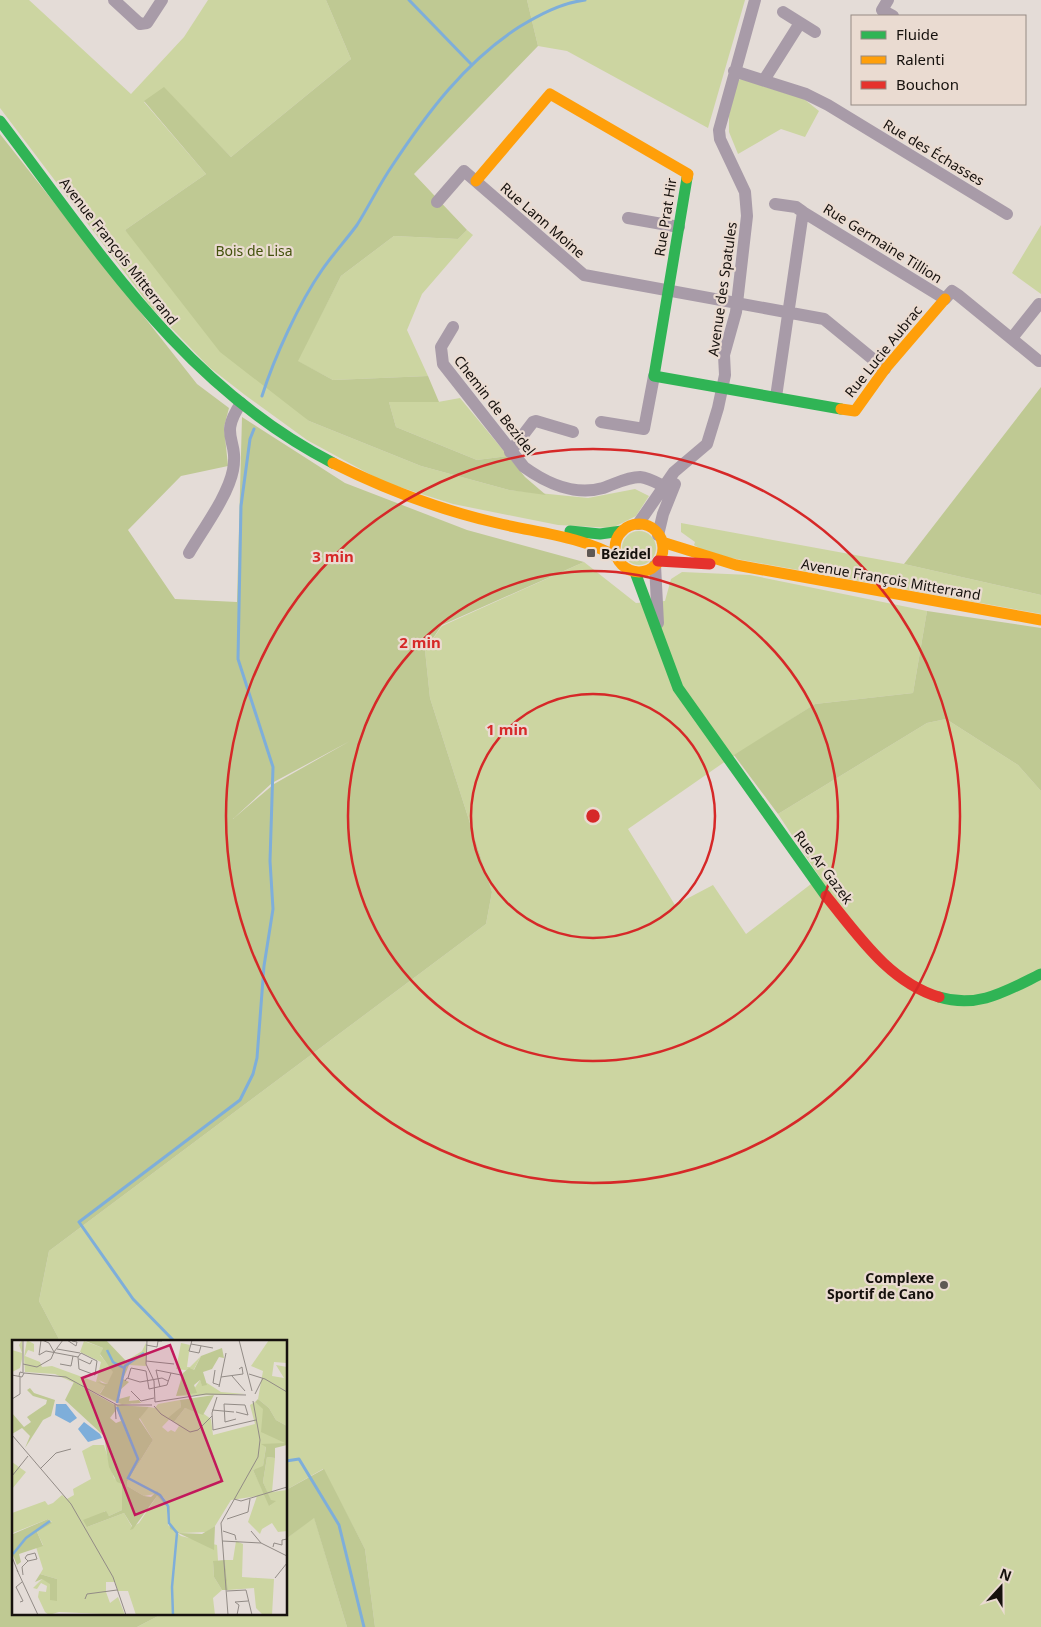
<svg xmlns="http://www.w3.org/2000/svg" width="1041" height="1627" viewBox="0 0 1041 1627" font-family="'Noto Sans',sans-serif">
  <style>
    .green { fill: #ccd5a1 }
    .forest { fill: #bfc993; fill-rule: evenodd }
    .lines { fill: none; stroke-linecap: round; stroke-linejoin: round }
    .stream { stroke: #7eaeda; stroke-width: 3 }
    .street { stroke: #a89ba8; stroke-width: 12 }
    .fast { stroke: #30b455; stroke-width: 11 }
    .slow { stroke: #ff9f0a; stroke-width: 11 }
    .jam { stroke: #e5322d; stroke-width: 11 }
    .ring { fill: none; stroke: #d62828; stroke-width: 2.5 }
    .poi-dot { fill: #5e5854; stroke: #eadbd1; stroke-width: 2 }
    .labels { text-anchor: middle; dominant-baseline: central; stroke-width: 4.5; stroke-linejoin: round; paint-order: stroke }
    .street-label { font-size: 14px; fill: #16110d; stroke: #eadbd1 }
    .park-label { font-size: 14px; fill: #44520d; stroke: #eadbd1 }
    .poi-label { font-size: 14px; font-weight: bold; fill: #16110d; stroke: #eadbd1; text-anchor: start }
    .inset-river { fill: none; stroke: #7eaeda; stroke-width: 2.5 }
    .inset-road { fill: none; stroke: #928b86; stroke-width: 1 }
    .view { fill: #c2185b; fill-opacity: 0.15; stroke: #c2185b; stroke-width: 2.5 }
    .inset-edge { fill: none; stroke: #16110d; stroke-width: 2.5 }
    .centre { fill: #d62828; stroke: #eadbd1; stroke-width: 2.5 }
    .ring-label { font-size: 15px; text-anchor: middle; font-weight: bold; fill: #d62828; stroke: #eadbd1; stroke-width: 4.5; stroke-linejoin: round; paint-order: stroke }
  </style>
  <rect width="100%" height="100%" fill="#e4dcd7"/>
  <path class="green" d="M 0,0 L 29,0 L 131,94 L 184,37 L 208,0 L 326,0 L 351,59 L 231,157 L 164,88 L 144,102 L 206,174 L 125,230 L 309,421 L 421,466 L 509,490 L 588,498 L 635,489 L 649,496 L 636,516 L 612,528 L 558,525 L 453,504 L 384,482 L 307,440 L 245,395 L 209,367 L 150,306 L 0,108 Z
    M 527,0 L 745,0 L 708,128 L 567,51 L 538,46 Z
    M 741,79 L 804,99 L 819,111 L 805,137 L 781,129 L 738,154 L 729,132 L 729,115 L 737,81 Z
    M 1041,225 L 1041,294 L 1012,273 Z
    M 467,230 L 473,235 L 422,294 L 407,330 L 428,376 L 333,380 L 297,361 L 341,276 L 394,236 L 458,239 Z
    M 460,398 L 508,456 L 477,460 L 396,427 L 389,402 L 438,402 Z
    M 681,523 L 904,564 L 1041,595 L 1041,614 L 709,554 L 694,545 L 695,542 L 681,532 Z
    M622 548a17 17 0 1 1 34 0a17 17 0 1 1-34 0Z
    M 584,562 L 636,603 L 665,601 L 671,579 L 682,572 L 750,575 L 927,611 L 913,693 L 815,704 L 723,763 L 628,829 L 675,905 L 713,885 L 746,934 L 811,884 L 821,879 L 778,814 L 927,723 L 946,719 L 1018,765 L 1041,791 L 1041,1627 L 375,1627 L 365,1549 L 323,1469 L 286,1490 L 286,1341 L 60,1341 L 39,1301 L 49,1251 L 486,924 L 492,892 L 430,698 L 425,650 L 442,626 Z
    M 314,1517 L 347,1627 L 137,1627 L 164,1613 L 286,1613 L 286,1539 Z"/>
  <path class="forest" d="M 326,0 L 527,0 L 538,46 L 414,174 L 467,230 L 458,239 L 394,236 L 341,276 L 298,361 L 333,380 L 428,376 L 439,402 L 389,402 L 396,427 L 477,460 L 508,456 L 525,477 L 546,495 L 509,490 L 421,466 L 309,421 L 220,352 L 125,230 L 206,174 L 144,101 L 164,87 L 231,157 L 351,59 Z
    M 0,134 L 197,384 L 229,408 L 224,427 L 228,466 L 181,476 L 128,530 L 175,599 L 237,602 L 242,417 L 345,483 L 467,530 L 584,562 L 442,625 L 425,650 L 430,698 L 492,892 L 486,924 L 49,1251 L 39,1301 L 60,1341 L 14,1341 L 14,1613 L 164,1613 L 137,1627 L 0,1627 ZM 350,741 L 274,784 L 233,819 L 272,783 Z
    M 1041,387 L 1041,595 L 904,564 Z
    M 927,611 L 1041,628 L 1041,791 L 1018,765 L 946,719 L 927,723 L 778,814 L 734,755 L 815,704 L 913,693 Z
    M 324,1469 L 365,1549 L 375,1627 L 347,1627 L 314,1518 L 286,1539 L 286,1490 Z"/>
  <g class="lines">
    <path class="stream" d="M 409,0 L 471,64
      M 262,396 C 274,358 299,303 322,270 C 333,254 346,240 357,225 C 369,206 379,185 392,166 C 427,113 465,62 519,27 C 539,15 561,3 585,0
      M 174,1341 L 133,1299 L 79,1222 L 240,1100 L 253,1074 L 257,1058 L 264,966 L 273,909 L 270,861 L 273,767 L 238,659 L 241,506 L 250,439 L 254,429
      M 286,1461 L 299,1459 L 339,1525 L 364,1627"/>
    <path class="street" d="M 114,0 L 140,24 L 147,23 L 162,0
      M 888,0 L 882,10 L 893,16
      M 783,12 L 815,32
      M 734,71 L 806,94 L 828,105 L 1007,214
      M 764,80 L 800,23
      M 437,202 L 464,171 L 584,275 L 824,319 L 885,369
      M 775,204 L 796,207 L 803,212
      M 628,218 L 679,227
      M 453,327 L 441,347 L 443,364 L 524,467 C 546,483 575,496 603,488 C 615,484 627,477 640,477 C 651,478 662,486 672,490
      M 1012,338 L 1039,304
      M 776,397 L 803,212 L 945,299 L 952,291 L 958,295 L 1039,361
      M 601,422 L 644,429 L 654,376
      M 510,452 L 533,422 L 536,421 L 573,432
      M 638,524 L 674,472 L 707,444 L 718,408 L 725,375 L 724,355 L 736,312 L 747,216 L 745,192 L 720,139 L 719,130 L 755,0
      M 658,535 L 663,514 L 675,484
      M 189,553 C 203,529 228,496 233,470 C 239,437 218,438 241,403
      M 655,565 L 658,623"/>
    <path class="fast" d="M 0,121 C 99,251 183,386 333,463
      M 687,178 L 654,376 L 841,409
      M 570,531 L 600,534 L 622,531
      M 635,572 L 678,688 L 826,896
      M 939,997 C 978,1009 1006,991 1041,974"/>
    <path class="slow" d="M 476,181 L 550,94 L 688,174 L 687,178
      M 841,409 L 855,411 L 885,369 L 945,299
      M 333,463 C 385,489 440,510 497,523 C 538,533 580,536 617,557
      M615 548a24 24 0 1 1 48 0a24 24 0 1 1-48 0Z
      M 662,542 L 736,565 L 1041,620"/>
    <path class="jam" d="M 658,561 L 710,564
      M 826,896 C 858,935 889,982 939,997"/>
  </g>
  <g class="ring">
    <circle cx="593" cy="816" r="122"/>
    <circle cx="593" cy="816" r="245"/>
    <circle cx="593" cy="816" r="367"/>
  </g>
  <g class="poi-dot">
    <rect x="586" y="548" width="10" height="10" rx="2.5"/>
    <circle cx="944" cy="1285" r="5"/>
  </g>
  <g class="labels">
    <g class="street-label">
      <text transform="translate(934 152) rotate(31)">Rue des Échasses</text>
      <text transform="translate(665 217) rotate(-81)">Rue Prat Hir</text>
      <text transform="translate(543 220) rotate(41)">Rue Lann Moine</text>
      <text transform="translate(883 243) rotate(32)">Rue Germaine Tillion</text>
      <text transform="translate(119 251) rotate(52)">Avenue François Mitterrand</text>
      <text transform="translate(722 289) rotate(-82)">Avenue des Spatules</text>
      <text transform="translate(883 351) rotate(-51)">Rue Lucie Aubrac</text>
      <text transform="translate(495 405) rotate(52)">Chemin de Bezidel</text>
      <text transform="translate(891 579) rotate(10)">Avenue François Mitterrand</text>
      <text transform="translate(824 867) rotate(53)">Rue Ar Gazek</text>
    </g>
    <g class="park-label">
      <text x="254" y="250">Bois de Lisa</text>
    </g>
    <g class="poi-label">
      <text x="601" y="553">Bézidel</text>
      <text x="934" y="1277" text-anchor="end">Complexe<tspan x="934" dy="16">Sportif de Cano</tspan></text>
    </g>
  </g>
  <g transform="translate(12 1340)">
    <rect width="275" height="275" fill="#e4dcd7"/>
    <path d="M 10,0 L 11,8 L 10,19 L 8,28 L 0,32 L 0,10 L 10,13 L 7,5 ZM 15,0 L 22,4 L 22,12 L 16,10 L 13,16 L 28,22 L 30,27 L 40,26 L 84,42 L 89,22 L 68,12 L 72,1 L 91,8 L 88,15 L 102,32 L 95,44 L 87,40 L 93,46 L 88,53 L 121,64 L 140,61 L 110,65 L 43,34 L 13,32 L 12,17 ZM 257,0 L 275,0 L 275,23 L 262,22 L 260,36 L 272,38 L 264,25 L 275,27 L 275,86 L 264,80 L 257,68 L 246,59 L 251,31 L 239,26 ZM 134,3 L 134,26 L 117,25 L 114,21 L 130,11 ZM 169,3 L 178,5 L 175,27 L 178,27 L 189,16 L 181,31 L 164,29 ZM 188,40 L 190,45 L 195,43 L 209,52 L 233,54 L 164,56 L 182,49 ZM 168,60 L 169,67 L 150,87 L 156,92 L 159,90 L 163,92 L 167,86 L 162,82 L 173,68 L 192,74 L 199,79 L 201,95 L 243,84 L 238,65 L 243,62 L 251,68 L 251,75 L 275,103 L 254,106 L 251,127 L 241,130 L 258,166 L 259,161 L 251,142 L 255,117 L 263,118 L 260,152 L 275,150 L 275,191 L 266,192 L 260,183 L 250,189 L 248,194 L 236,182 L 245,156 L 219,160 L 203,186 L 194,192 L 168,193 L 158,185 L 158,166 L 151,157 L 143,154 L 132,156 L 115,146 L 115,142 L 141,100 L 127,77 L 137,67 L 143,68 L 146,64 ZM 81,105 L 92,105 L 102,138 L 110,144 L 110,170 L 97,176 L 93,171 L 75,187 L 112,173 L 120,187 L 127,183 L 145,156 L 155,167 L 156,185 L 169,196 L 205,205 L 206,221 L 201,222 L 202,237 L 210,250 L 201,258 L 203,275 L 124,275 L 116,251 L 106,251 L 103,242 L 94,242 L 94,252 L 98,263 L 106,257 L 113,275 L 47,272 L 37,275 L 33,272 L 26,257 L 27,251 L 34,252 L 35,246 L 29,243 L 25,249 L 21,248 L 30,239 L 45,239 L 28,234 L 31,229 L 24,207 L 31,205 L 25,192 L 40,182 L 36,179 L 1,193 L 0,173 L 33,161 L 36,165 L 41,163 L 50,155 L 55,159 L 62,155 L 61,149 L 79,139 L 70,111 ZM 0,122 L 14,132 L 0,149 ZM 224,201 L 231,204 L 230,237 L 262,239 L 260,275 L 251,275 L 244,268 L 242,248 L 216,250 L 213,220 L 221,220 Z" fill="#ccd5a1"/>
    <path d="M 71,0 L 94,0 L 114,21 L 117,25 L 111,39 L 117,42 L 108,50 L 107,59 L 118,56 L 117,61 L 127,60 L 129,63 L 110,64 L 88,54 L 93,46 L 85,42 L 95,44 L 101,32 L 88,14 L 91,8 ZM 210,8 L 212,18 L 207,17 L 200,29 L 191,32 L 195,45 L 190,46 L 188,40 L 182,45 L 185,53 L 164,56 L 171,33 L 177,28 L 182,30 L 189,16 ZM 62,42 L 103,65 L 104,70 L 98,78 L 104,83 L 109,81 L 104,65 L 137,67 L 127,79 L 141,100 L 115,142 L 115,146 L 132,156 L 139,157 L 145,151 L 158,166 L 158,185 L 168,193 L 190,194 L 203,186 L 202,210 L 158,189 L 155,167 L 145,156 L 121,189 L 118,190 L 120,186 L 112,173 L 75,187 L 71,180 L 94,171 L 97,176 L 110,170 L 110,144 L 105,142 L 97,127 L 92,96 L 53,60 ZM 18,48 L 22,53 L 43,60 L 39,76 L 31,80 L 13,108 L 18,96 L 10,88 L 0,94 L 0,73 L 12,87 L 19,82 L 15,77 L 34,64 L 35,60 L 21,56 L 15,50 ZM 202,55 L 191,75 L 173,68 L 162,82 L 156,78 L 169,67 L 168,60 ZM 246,59 L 257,68 L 264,80 L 275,86 L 275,105 L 263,108 L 263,118 L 255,117 L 251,142 L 259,160 L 264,161 L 257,166 L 241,130 L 251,126 L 254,107 L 249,104 L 273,103 L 249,92 L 251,69 L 243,62 ZM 36,179 L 40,183 L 25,192 L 31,206 L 7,214 L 9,222 L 5,225 L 0,213 L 1,194 ZM 213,220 L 216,250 L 210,250 L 202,237 L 201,221 ZM 28,234 L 45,239 L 45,261 L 38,260 L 38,244 L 30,239 L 23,242 Z" fill="#bfc993"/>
    <path d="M 44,64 L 54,64 L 65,78 L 58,83 L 43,75 ZM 72,82 L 88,94 L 90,98 L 76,102 L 66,89 Z" fill="#7eaeda"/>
    <path class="inset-river" d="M 95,10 L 101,22 L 112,28M 105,63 L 113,26 L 132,13M 105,67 L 126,119 L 116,138 L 148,155 L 156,166 L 157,183 L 165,193 L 160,247 L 161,275M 1,214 L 14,198 L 38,181"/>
    <path class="inset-road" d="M 29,0 L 27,15 L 34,11 L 66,17 L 67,29 L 83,35 L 85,21 L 69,13 L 66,17M 30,0 L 37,3 L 42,12 L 51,0M 55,0 L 64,6 L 65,2 L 60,1M 135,0 L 134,24 L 142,41 L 143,62M 180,0 L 179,4 L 201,8M 227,0 L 240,51M 179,4 L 177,11 L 187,13 L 189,6M 134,5 L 145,7 L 146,1 L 150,1M 45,9 L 68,13M 67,19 L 78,24 L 80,20M 134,21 L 162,24M 11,24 L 25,27 L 39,19 L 42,12M 48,24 L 59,26 L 61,16M 203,30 L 201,43 L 207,45M 11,32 L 11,0M 12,33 L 54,37 L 105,65 L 140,65M 237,34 L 253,39 L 275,52M 0,35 L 10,37 L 12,33 L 8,32 L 7,36M 220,36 L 233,51M 209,37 L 231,34 L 230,27 L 227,29M 116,38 L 119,28 L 134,31 L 137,49 L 155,45 L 159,33M 113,41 L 115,38 L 128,42 L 150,38 L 156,41M 148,47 L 144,30 L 169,35M 207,47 L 214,13M 119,51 L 129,61 L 142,58M 243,54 L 251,38M 205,57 L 200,73 L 201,90 L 244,80M 0,59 L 8,54 L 8,37M 143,62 L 194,54 L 234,55M 103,64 L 104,79M 142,66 L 149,74 L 178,92 L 186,90 L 200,76M 200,70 L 222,72M 224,72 L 236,75 L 233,65 L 212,64 L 213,82 L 224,79M 0,95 L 59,164 L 101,237 L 114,275M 28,129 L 44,113 L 59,109M 0,136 L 16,116M 222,159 L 229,161 L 275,147M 215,179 L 236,172 L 238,159M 211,191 L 223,195 L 224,200M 239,191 L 249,203M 210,201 L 249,203 L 275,216M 261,207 L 262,203 L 270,205 L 270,200 L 275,199M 0,217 L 6,232M 5,230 L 26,275M 11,235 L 10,227 L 16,221 L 25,219 L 23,213 L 15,215 L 13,218 L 16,221M 263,238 L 275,223M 215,251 L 234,250 L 240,275M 73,259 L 75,254 L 105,250M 8,262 L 11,261 L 4,247 L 10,242M 216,275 L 209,183 L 246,117 L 248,100 L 241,61M 225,275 L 227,265 L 223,262 L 236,261"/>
    <path class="view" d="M 158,5 L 210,141 L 123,175 L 70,38 Z"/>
    <rect width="275" height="275" class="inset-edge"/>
  </g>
  <circle cx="593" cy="816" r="8" class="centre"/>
  <g class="ring-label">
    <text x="333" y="562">3 min</text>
    <text x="420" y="648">2 min</text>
    <text x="507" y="735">1 min</text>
  </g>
  <rect x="851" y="15" width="175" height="90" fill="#eadbd1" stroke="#958a83"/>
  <rect x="861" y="31" width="25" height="8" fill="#30b455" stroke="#958a83"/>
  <text x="896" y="40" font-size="15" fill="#16110d">Fluide</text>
  <rect x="861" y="56" width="25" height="8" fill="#ff9f0a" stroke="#958a83"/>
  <text x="896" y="65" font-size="15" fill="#16110d">Ralenti</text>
  <rect x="861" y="81" width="25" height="8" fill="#e5322d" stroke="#958a83"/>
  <text x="896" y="90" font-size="15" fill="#16110d">Bouchon</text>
  <g transform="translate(1001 1587) rotate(21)" stroke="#eadbd1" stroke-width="4" paint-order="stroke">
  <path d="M0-4L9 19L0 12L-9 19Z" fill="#16110d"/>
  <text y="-8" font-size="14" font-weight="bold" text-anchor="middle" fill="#16110d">N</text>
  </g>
</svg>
